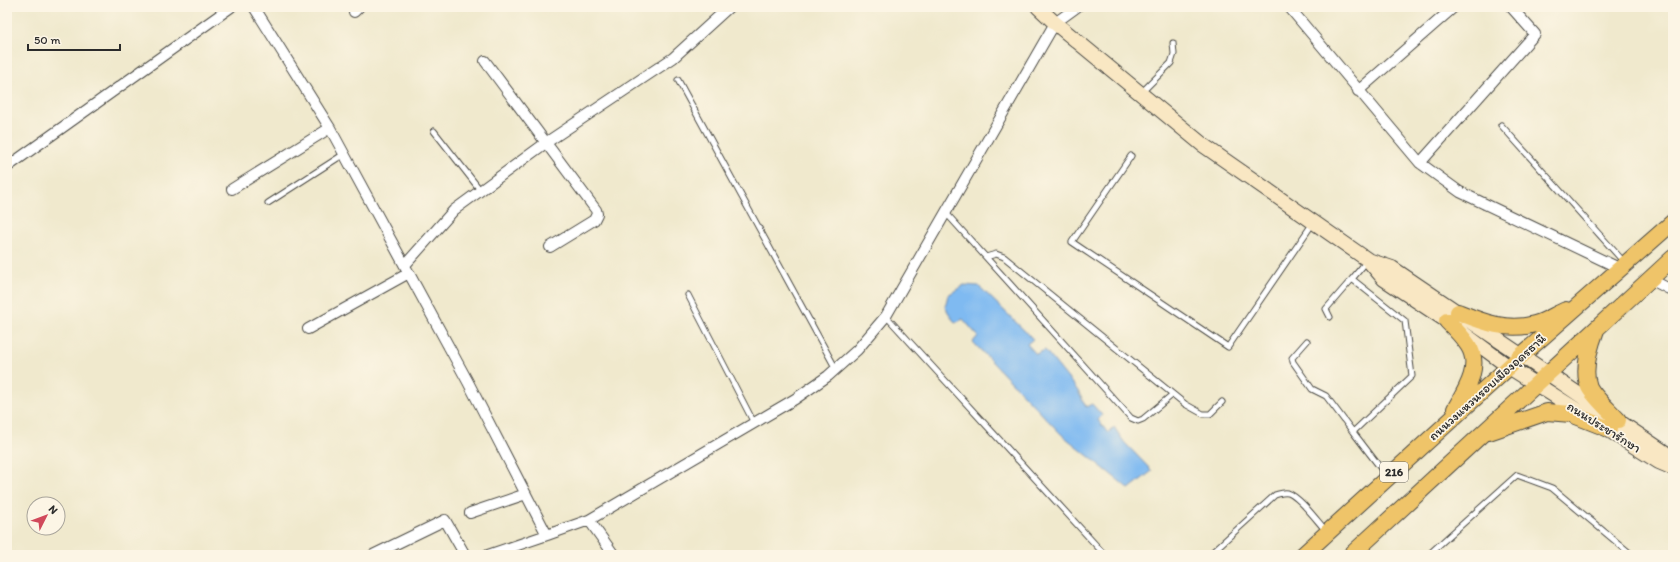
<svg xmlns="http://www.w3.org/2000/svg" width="1680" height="562" viewBox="0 0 1680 562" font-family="Itim,'Playpen Sans Thai',sans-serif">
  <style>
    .water { fill: #7fbaf1; stroke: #55728e }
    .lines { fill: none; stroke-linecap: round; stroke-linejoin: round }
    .service-casing { stroke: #494843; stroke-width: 7 }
    .minor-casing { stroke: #494843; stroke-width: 12 }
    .secondary-casing { stroke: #494843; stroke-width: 16 }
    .primary-casing { stroke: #494843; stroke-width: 18 }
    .service { stroke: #fff; stroke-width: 5 }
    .minor { stroke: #fff; stroke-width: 10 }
    .secondary { stroke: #f9e7c3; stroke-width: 14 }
    .primary { stroke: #efc469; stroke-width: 16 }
    .labels { text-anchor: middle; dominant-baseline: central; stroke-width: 3.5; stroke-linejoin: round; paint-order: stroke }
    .shield { fill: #fcf5e5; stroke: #6a6863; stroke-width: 1 }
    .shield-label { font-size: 12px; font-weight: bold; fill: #2b2b2b }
    .street-label { font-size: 13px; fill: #2b2b2b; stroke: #fcf5e5 }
  </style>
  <rect width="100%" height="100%" fill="#fcf5e5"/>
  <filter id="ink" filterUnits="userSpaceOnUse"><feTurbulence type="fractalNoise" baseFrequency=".025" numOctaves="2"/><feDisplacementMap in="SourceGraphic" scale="8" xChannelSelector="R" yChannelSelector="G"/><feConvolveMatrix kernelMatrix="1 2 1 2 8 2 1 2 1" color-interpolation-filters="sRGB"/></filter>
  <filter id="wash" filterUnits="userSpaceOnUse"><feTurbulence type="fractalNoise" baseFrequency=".012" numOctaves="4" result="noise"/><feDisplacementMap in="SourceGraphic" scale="16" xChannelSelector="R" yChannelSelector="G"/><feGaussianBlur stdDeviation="0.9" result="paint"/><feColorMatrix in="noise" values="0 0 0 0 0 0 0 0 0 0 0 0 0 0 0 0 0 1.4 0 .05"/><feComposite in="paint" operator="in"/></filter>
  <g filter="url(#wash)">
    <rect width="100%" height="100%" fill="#f0e9cd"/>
    <path class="water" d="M 964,285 L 979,286 L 1033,339 L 1027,344 L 1036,354 L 1045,350 L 1078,391 L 1086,407 L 1092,404 L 1102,415 L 1098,420 L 1108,433 L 1114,427 L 1124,442 L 1152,471 L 1129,489 L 1061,434 L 973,342 L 978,336 L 963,319 L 955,323 L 945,307 L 948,295 Z"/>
  </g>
  <g filter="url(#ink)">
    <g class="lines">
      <defs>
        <path id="service" d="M 678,80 L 836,369
          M 1141,93 L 1171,63 L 1174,54 L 1173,43
          M 1501,125 L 1624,262
          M 434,131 L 481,191
          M 1131,156 L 1072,242 L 1228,347 L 1313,223
          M 268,203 L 344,154
          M 946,213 L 1131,418 L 1138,421 L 1143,419 L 1172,395
          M 986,257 L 996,254 L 1004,257 L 1185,404 L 1203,414 L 1210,414 L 1222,402
          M 1367,261 L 1352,279 L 1405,321 L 1412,376 L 1353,432 L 1386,475
          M 688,295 L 754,423
          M 886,316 L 1105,555
          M 1330,317 L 1326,309 L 1352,279
          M 1307,341 L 1292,358 L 1293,362 L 1312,389 L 1326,396 L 1353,432
          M 1209,555 L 1275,495 C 1279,494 1283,492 1288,493 C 1300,497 1318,522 1327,532
          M 1428,555 L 1517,475 L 1552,488 L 1632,555"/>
        <path id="minor" d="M 254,7 L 330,128 L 468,382 L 547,535 L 589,520 L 795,399 L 828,376 L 857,350 L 886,316 L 1055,23 L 1077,7
          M 1289,7 L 1420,163 L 1460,192 L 1621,269
          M 354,12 L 359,7
          M 485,61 L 596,210 L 597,214 L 594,220 L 550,247
          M 1358,91 L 1454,7
          M 1420,163 L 1535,34 L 1511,7
          M 7,167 L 231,7
          M 232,189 L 330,128
          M 405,265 L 454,210 L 547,142 L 673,58 L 729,7
          M 1650,279 L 1673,291
          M 308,329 L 409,273
          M 470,513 L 526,494
          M 589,520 L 614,555
          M 373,555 L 445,520 L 465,555
          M 488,555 L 547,535"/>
        <path id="secondary" d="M 1038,7 L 1055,23 L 1203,145 L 1368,260 L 1384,279 L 1447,321 L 1509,367 L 1659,462 L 1673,468
          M 1368,260 L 1392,268 L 1673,458"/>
        <path id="primary" d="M 1458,312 C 1483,322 1507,332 1535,324 C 1546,321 1556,314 1566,310
          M 1447,321 C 1454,328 1462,336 1468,345 C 1482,366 1466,390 1455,409
          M 1596,330 C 1590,346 1582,370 1589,387 C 1594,397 1610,411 1618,420
          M 1489,432 L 1547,412 L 1571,414 L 1609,429
          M 1303,555 L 1522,355 L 1673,222
          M 1351,555 L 1673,258"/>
      </defs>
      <use href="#service" class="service-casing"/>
      <use href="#minor" class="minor-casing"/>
      <use href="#secondary" class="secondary-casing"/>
      <use href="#primary" class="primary-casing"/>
      <use href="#service" class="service"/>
      <use href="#minor" class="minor"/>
      <use href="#secondary" class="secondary"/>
      <use href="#primary" class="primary"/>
    </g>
  </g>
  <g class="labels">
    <rect class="shield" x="1380" y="462" width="28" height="20" rx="3"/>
    <g class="shield-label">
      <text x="1394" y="472">216</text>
    </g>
    <g class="street-label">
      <text transform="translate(1487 387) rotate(-42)">ถนนวงแหวนรอบเมืองอุดรธานี</text>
      <text transform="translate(1604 427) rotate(32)">ถนนประชารักษา</text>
    </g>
  </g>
  <rect width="1680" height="562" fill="none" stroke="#fcf5e5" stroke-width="24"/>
  <g transform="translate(46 516) rotate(48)"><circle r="19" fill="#fcf5e5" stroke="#a8a49b"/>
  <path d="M0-3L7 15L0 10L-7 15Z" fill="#d1495b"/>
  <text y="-6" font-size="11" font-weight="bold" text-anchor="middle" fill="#2b2b2b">N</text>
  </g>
  <path d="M28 44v6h92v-6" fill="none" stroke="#2b2b2b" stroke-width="2"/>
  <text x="34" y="44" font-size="12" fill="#2b2b2b" stroke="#fcf5e5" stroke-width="3" paint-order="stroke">50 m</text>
</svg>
